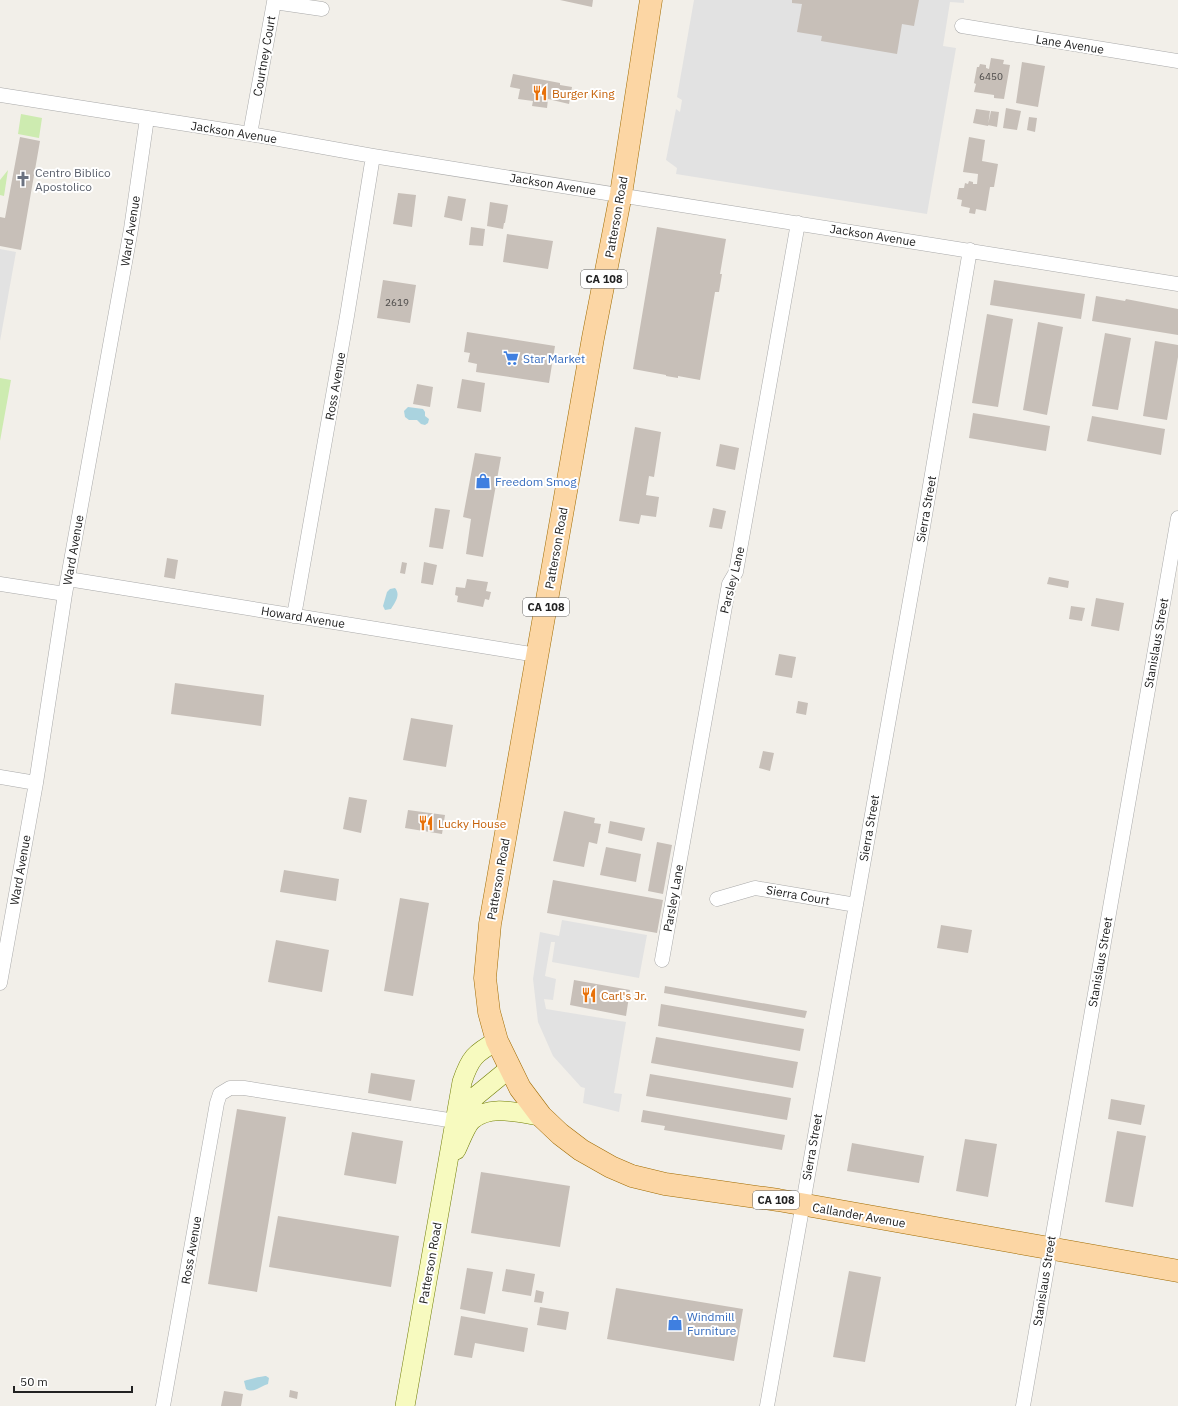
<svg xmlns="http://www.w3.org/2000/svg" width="1178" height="1406" viewBox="0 0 1178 1406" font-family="'IBM Plex Sans',sans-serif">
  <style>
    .grass { fill: #cdebb0 }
    .parking { fill: #e2e2e2 }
    .water { fill: #aad3df }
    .building { fill: #c7bfb8 }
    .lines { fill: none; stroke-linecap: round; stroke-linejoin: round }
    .street-casing { stroke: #a9a9a9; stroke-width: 15 }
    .secondary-casing { stroke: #707d05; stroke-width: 20 }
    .primary-casing { stroke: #a06b00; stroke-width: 23 }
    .street { stroke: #fff; stroke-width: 14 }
    .secondary { stroke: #f7fabf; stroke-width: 19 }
    .primary { stroke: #fcd6a4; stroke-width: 22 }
    .labels { text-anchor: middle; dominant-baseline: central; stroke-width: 4; stroke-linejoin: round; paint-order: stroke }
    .number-label { font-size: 10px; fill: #4b4948 }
    .shield { fill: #fff; stroke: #646464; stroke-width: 1 }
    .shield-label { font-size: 11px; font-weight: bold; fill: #222 }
    .street-label { font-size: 12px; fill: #222; stroke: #fff }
    .food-label { font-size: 12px; fill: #c56008; stroke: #fff; text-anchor: start }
    .worship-label { font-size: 12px; fill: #5b616d; stroke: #fff; text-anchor: start }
    .shop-label { font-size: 12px; fill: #366cbe; stroke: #fff; text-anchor: start }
  </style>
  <rect width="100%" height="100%" fill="#f2efe9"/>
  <path class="grass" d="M 21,114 L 42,118 L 39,138 L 18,134 Z
    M 8,170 L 4,196 L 0,195 L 0,180 Z
    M 0,378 L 11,380 L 0,441 Z"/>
  <path class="parking" d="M 694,0 L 964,0 L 964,3 L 950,2 L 943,46 L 956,48 L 927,214 L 676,174 L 677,168 L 666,160 L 676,109 L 680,112 L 682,100 L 677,97 Z
    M 0,249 L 16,252 L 0,341 Z
    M 562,920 L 647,935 L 639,978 L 552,962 L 555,942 L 551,942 L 545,976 L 556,979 L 553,1000 L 544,999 L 546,1009 L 626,1022 L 614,1093 L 622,1094 L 619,1112 L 583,1103 L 585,1088 L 581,1087 L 553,1056 L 538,1022 L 533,979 L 540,932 L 559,936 Z"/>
  <path class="water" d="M 408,407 L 423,409 L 425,412 L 425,416 L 429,419 L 428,423 L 425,425 L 421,424 L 417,420 L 409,420 L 405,417 L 404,411 Z
    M 395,588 C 401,595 395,602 391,609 L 385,610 L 383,606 L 387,592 L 390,589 Z
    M 266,1376 L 269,1378 L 268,1384 C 261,1386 253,1394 246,1389 L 244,1381 C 246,1380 262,1376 266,1376 Z"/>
  <path class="building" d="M 560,0 L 593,0 L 592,7 Z
    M 792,0 L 919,0 L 914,26 L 902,24 L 897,54 L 821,41 L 822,36 L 797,32 L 802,4 L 792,3 Z
    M 991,58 L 1004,60 L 1003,64 L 1010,65 L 1004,99 L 994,98 L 994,95 L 974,92 L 976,84 L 974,83 L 977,67 L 979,67 L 980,64 L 986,65 L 986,68 L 989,69 Z
    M 1022,62 L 1045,66 L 1038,107 L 1016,103 Z
    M 513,74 L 560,83 L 560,85 L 572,87 L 569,104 L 548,99 L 547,108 L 532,106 L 533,101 L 518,99 L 520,89 L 510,87 Z
    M 1006,108 L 1021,111 L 1017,130 L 1003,128 Z
    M 976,109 L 990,111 L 988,126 L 973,123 Z
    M 991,111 L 999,112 L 997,127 L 988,125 Z
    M 1029,117 L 1037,118 L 1035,132 L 1027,130 Z
    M 20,137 L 40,141 L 21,250 L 0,246 L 0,217 L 5,218 Z
    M 969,137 L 985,140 L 982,161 L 998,164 L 994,187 L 990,187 L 986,211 L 976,209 L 975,214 L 969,213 L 970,208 L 961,206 L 962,200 L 957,199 L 959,188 L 964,188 L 965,183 L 968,184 L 969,181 L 973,182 L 973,184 L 977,184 L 978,174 L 963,172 Z
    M 398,193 L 416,195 L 412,227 L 393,224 Z
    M 448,196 L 466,199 L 462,221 L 444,217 Z
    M 490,202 L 508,205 L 505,223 L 504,223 L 503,229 L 487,226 Z
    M 471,227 L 485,229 L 483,246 L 469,245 Z
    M 657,227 L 726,239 L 720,274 L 722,274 L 719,292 L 715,292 L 700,380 L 678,376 L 678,378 L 666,376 L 666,375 L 633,369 Z
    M 507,234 L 553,241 L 548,269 L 503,262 Z
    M 383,280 L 416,285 L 410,323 L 377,318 Z
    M 994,280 L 1085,294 L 1081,319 L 990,305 Z
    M 1096,296 L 1125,301 L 1126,299 L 1178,309 L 1178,335 L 1092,321 Z
    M 987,314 L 1013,319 L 998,407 L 972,403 Z
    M 1038,322 L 1063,327 L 1047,415 L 1023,410 Z
    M 467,332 L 555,346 L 549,383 L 476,372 L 477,364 L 468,362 L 470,353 L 464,352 Z
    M 1105,333 L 1131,338 L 1118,410 L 1092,406 Z
    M 1155,341 L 1178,345 L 1178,357 L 1167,420 L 1143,416 Z
    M 462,379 L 485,383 L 481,412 L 457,408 Z
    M 417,384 L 433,387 L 430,407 L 413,404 Z
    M 973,413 L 1050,426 L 1046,451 L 969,438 Z
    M 1092,416 L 1165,429 L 1161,455 L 1087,441 Z
    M 635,427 L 661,432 L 654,477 L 649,476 L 646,495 L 659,497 L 656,517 L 641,515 L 639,524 L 619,521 Z
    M 720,444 L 739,448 L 735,470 L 716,466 Z
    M 475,453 L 501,457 L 483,557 L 466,554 L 471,519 L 463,517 Z
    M 435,508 L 450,510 L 443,549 L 429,547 Z
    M 713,508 L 726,511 L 722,529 L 709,527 Z
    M 167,558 L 178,560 L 175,579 L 164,577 Z
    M 402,562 L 407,563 L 405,574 L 400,573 Z
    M 424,562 L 437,565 L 433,585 L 421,583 Z
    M 1049,577 L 1069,581 L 1068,588 L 1047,584 Z
    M 467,579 L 488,582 L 486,591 L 491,592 L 489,600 L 485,599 L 483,607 L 457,602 L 458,596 L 455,595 L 456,587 L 465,588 Z
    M 1096,598 L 1124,603 L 1119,631 L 1091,626 Z
    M 1071,606 L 1085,608 L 1082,621 L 1069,619 Z
    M 779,654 L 796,657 L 792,678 L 775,675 Z
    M 175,683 L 264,695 L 261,726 L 171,714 Z
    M 798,701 L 808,703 L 806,715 L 796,713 Z
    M 411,718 L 453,725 L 446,767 L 403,760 Z
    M 763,751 L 774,753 L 770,771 L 759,768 Z
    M 349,797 L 367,800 L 361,833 L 343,829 Z
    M 408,810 L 445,815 L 442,834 L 405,828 Z
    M 564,811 L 595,818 L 594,823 L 601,824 L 597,844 L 589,842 L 584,867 L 553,861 Z
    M 610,821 L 645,828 L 642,841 L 608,833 Z
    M 657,842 L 672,845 L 663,894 L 648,891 Z
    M 606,847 L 641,854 L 636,882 L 600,875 Z
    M 284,870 L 339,879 L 336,901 L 280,892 Z
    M 553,880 L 663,900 L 657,933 L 547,913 Z
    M 400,898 L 429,903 L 413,996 L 384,991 Z
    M 941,925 L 972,930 L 968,953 L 937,948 Z
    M 276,940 L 329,950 L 322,992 L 268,982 Z
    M 574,980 L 630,990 L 626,1016 L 570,1005 Z
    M 665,986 L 807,1011 L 805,1018 L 664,993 Z
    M 661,1004 L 804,1029 L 800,1051 L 658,1026 Z
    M 656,1037 L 798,1062 L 793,1088 L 651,1063 Z
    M 371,1073 L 415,1080 L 411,1101 L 368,1093 Z
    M 650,1074 L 791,1098 L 787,1120 L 646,1096 Z
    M 1111,1099 L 1145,1105 L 1141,1125 L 1108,1119 Z
    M 237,1109 L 286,1117 L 257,1292 L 208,1284 Z
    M 643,1110 L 785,1135 L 782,1150 L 664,1130 L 665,1126 L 641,1122 Z
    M 1117,1131 L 1146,1136 L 1133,1207 L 1105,1202 Z
    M 352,1132 L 403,1141 L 396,1184 L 344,1175 Z
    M 965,1139 L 997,1144 L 988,1197 L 956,1191 Z
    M 852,1143 L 924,1156 L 919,1183 L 847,1171 Z
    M 481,1172 L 570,1186 L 560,1247 L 471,1233 Z
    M 278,1216 L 399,1236 L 391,1287 L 269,1267 Z
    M 467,1268 L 493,1272 L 485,1314 L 460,1309 Z
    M 506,1269 L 535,1274 L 531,1296 L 502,1291 Z
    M 849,1271 L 881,1277 L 865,1362 L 833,1357 Z
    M 616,1288 L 743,1309 L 734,1361 L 607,1339 Z
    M 536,1290 L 544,1292 L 542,1303 L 534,1302 Z
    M 540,1307 L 569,1312 L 566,1330 L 537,1325 Z
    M 461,1316 L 528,1328 L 524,1352 L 475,1343 L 472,1358 L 454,1355 Z
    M 290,1390 L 298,1392 L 297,1399 L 289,1397 Z
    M 224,1391 L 243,1394 L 241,1406 L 221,1406 Z"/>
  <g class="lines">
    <defs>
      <path id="street" d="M 962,26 L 1178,61
        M 0,95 L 250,134 L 373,156 L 1178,284
        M 250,134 L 274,2 L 322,9
        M 68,579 L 537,655
        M 0,584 L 65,594
        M 294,616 L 347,316 L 373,156
        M 0,777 L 36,783
        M 717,899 L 755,888 L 856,905
        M 662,960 L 729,584 L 736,572 L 798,223
        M 0,983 L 36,783 L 65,594 L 131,229 L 147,118
        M 163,1406 L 217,1103 L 220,1094 L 230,1088 L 244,1088 L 455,1121
        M 767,1406 L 923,527 L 970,250
        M 1023,1406 L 1178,518"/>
      <path id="secondary" d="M 456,1120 L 476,1096 L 510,1068
        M 456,1150 C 460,1142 466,1125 472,1120 C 490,1104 519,1113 541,1116
        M 405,1406 L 462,1082 C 470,1058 475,1053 497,1041"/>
      <path id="primary" d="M 651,0 L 621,194 L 593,338 L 490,924 L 485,978 L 489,1012 L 497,1041 L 520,1088 L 541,1116 L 560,1134 L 581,1150 L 611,1167 L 632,1176 L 665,1184 L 778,1200 L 1178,1271"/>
    </defs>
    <use href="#street" class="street-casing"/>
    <use href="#secondary" class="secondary-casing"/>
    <use href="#primary" class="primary-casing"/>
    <use href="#street" class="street"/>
    <use href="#secondary" class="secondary"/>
    <use href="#primary" class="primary"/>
  </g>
  <defs>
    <symbol id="restaurant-bare" viewBox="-9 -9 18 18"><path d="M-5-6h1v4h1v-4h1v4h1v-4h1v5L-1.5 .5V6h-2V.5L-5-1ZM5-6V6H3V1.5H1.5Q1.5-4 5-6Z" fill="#e8710a" stroke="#fff" stroke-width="2.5" paint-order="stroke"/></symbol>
    <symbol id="church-bare" viewBox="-9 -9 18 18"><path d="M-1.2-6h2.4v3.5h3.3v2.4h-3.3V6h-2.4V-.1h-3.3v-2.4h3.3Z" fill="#6b7280" stroke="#fff" stroke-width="2.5" paint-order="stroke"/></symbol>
    <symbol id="supermarket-bare" viewBox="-9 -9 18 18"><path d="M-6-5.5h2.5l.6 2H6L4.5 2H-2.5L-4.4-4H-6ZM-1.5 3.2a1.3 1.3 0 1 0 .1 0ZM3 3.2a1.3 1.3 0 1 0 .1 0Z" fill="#3f7fe0" stroke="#fff" stroke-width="2.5" paint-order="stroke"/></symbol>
    <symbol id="shop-bare" viewBox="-9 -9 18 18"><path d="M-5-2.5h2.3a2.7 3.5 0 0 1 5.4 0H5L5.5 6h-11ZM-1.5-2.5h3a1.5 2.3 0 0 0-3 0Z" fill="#3f7fe0" stroke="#fff" stroke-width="2.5" paint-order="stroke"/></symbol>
  </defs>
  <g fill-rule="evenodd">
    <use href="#restaurant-bare" x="529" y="82" width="22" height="22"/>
    <use href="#church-bare" x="12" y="168" width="22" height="22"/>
    <use href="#supermarket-bare" x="500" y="347" width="22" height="22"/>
    <use href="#shop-bare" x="472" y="470" width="22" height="22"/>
    <use href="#restaurant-bare" x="415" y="812" width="22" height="22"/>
    <use href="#restaurant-bare" x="578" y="984" width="22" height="22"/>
    <use href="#shop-bare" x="664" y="1312" width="22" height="22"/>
  </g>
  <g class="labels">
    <g class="number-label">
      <text x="991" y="76">6450</text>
      <text x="397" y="302">2619</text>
    </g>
    <g class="shield">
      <rect x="581" y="270" width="46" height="18" rx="3"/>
      <rect x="523" y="598" width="46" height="18" rx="3"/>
      <rect x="753" y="1191" width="46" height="18" rx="3"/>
    </g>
    <g class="shield-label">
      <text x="604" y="279">CA 108</text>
      <text x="546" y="607">CA 108</text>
      <text x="776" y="1200">CA 108</text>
    </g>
    <g class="street-label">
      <text transform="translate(1070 44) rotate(9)">Lane Avenue</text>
      <text transform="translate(264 56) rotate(-80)">Courtney Court</text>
      <text transform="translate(234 132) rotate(9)">Jackson Avenue</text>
      <text transform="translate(553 184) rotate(9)">Jackson Avenue</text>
      <text transform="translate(616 217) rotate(-80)">Patterson Road</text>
      <text transform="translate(130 231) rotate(-81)">Ward Avenue</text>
      <text transform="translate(873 235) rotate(9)">Jackson Avenue</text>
      <text transform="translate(335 386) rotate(-80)">Ross Avenue</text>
      <text transform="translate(926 509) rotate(-80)">Sierra Street</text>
      <text transform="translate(556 548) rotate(-80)">Patterson Road</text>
      <text transform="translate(73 550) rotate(-80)">Ward Avenue</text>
      <text transform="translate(732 580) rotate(-76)">Parsley Lane</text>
      <text transform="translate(303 617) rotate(9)">Howard Avenue</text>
      <text transform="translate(1156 643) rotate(-80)">Stanislaus Street</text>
      <text transform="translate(869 828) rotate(-80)">Sierra Street</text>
      <text transform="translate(20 870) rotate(-80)">Ward Avenue</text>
      <text transform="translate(498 879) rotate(-80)">Patterson Road</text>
      <text transform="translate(798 895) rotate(10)">Sierra Court</text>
      <text transform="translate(673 898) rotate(-80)">Parsley Lane</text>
      <text transform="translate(1100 962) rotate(-80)">Stanislaus Street</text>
      <text transform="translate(812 1147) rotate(-80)">Sierra Street</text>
      <text transform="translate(859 1215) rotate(10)">Callander Avenue</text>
      <text transform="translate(191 1250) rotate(-80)">Ross Avenue</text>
      <text transform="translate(430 1263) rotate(-80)">Patterson Road</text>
      <text transform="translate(1044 1281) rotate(-81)">Stanislaus Street</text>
    </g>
    <g class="food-label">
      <text x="552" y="93">Burger King</text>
      <text x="438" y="823">Lucky House</text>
      <text x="601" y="995">Carl's Jr.</text>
    </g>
    <g class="worship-label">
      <text x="35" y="172">Centro Biblico<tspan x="35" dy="14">Apostolico</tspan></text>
    </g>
    <g class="shop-label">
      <text x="523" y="358">Star Market</text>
      <text x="495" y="481">Freedom Smog</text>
      <text x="687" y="1316">Windmill<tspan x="687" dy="14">Furniture</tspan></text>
    </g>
  </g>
  <path d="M14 1386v6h118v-6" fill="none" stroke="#222222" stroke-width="2"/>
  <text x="20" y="1386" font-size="12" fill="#222222" stroke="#ffffff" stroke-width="3" paint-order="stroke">50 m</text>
</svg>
